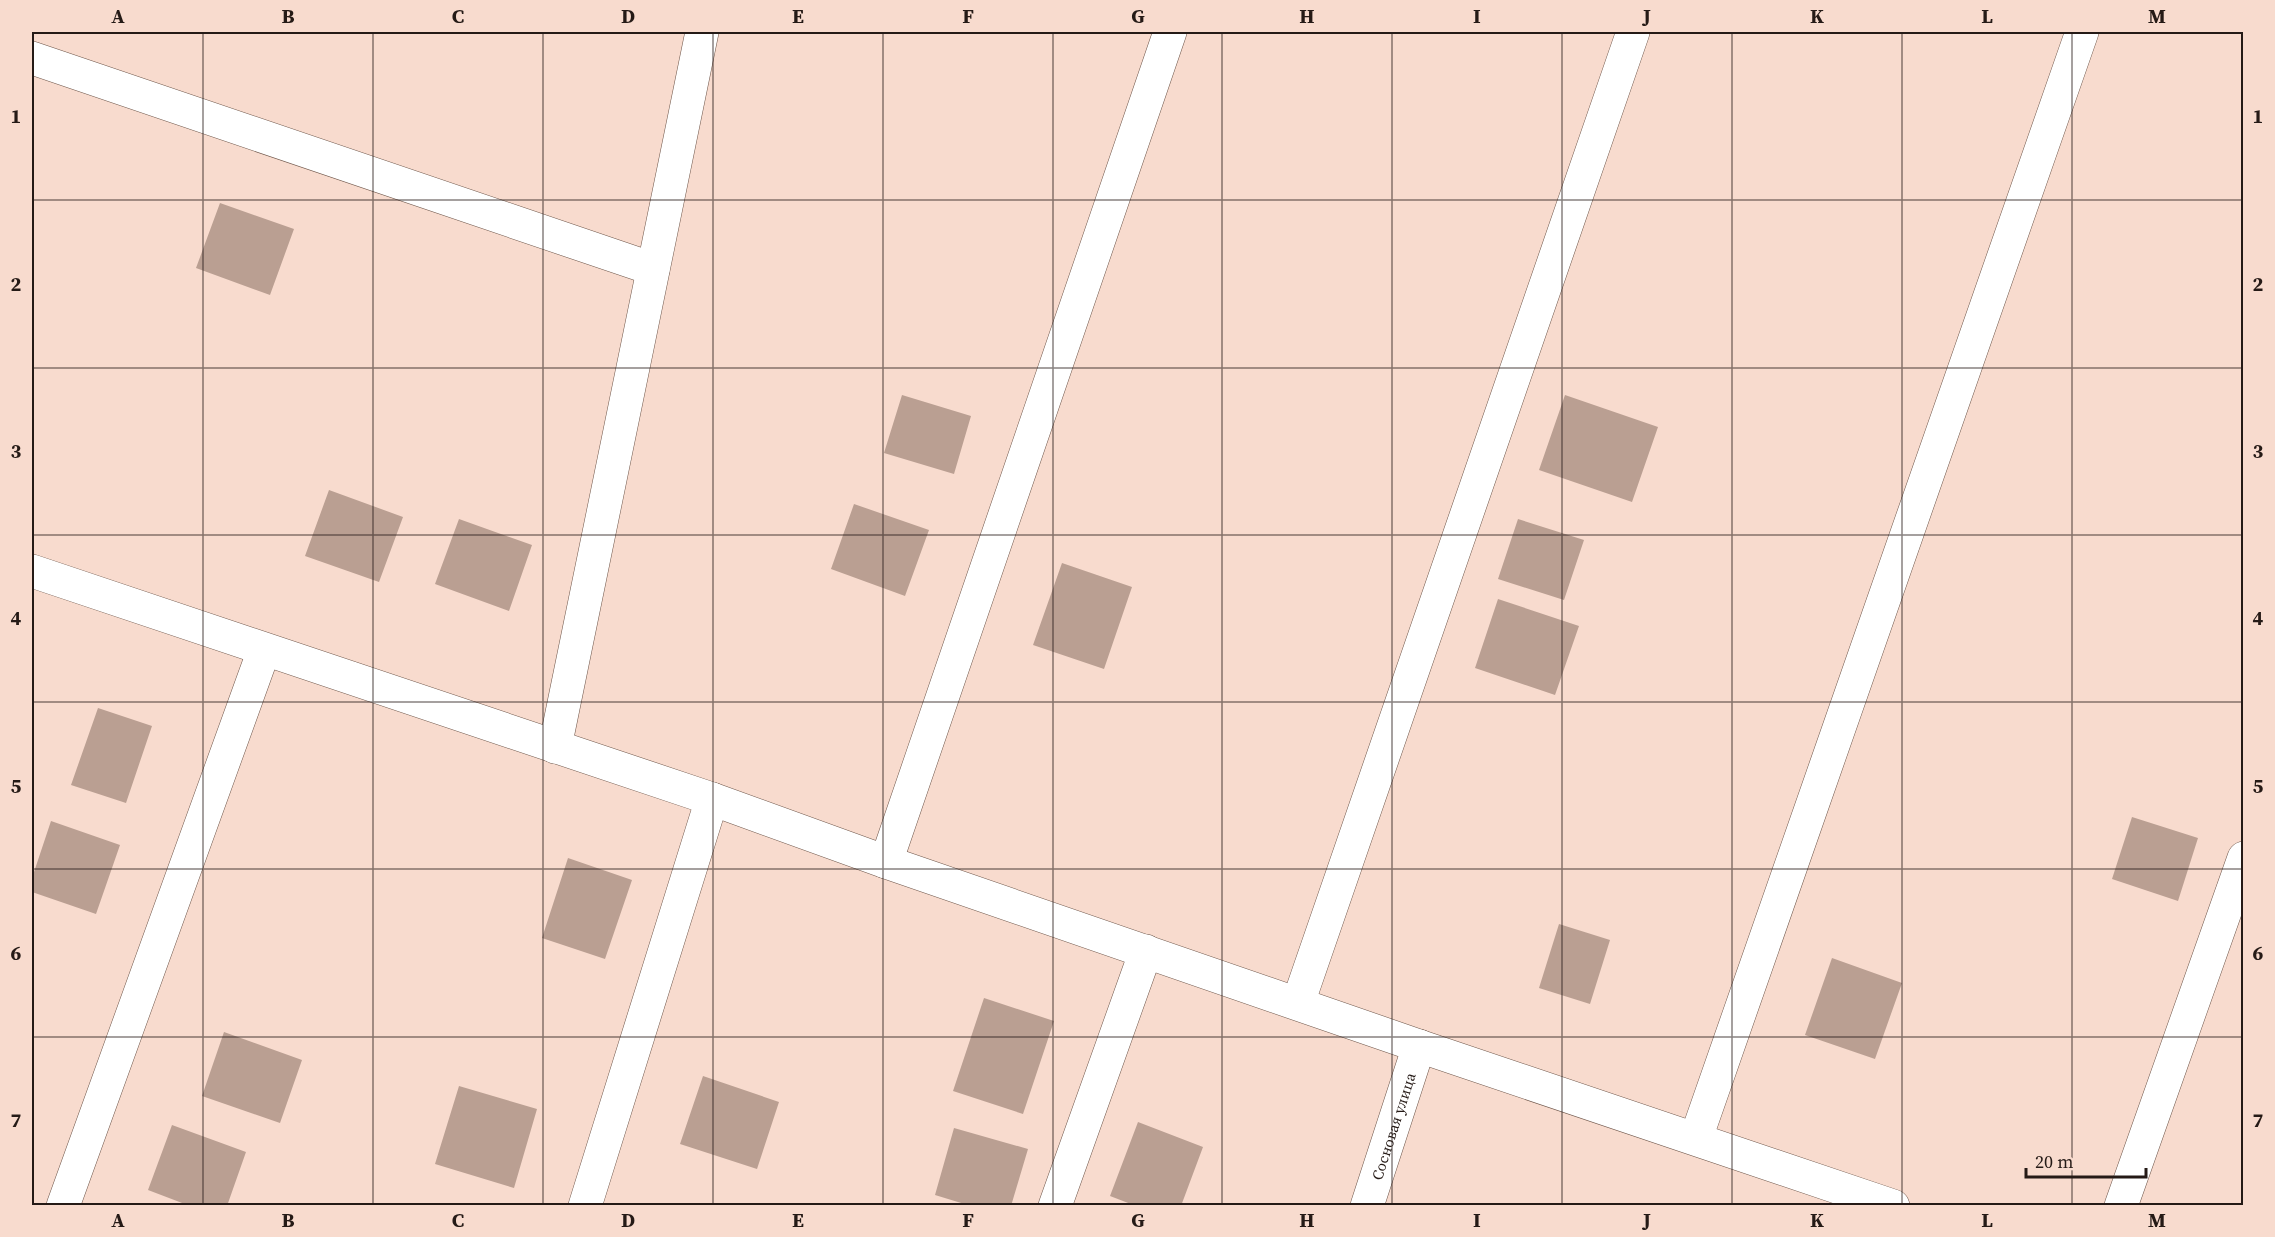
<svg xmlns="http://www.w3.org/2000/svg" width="2275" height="1237" viewBox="0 0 2275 1237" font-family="'Source Serif 4',serif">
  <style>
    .building { fill: #ba9f92 }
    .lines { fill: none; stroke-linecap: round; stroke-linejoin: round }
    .minor-casing { stroke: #6f574b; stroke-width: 34 }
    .major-casing { stroke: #6f574b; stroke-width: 34 }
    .minor { stroke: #fff; stroke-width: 33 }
    .major { stroke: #fff; stroke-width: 33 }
    .grid { fill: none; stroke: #251a16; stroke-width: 1.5; stroke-opacity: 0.55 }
    .labels { text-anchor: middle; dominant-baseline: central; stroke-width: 6; stroke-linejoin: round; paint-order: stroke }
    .street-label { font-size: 15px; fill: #251a16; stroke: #f8dbce }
    .neatline { fill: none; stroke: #251a16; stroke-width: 2 }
    .grid-label { font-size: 20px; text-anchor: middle; font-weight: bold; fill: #251a16 }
  </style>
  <rect width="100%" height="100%" fill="#f8dbce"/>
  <path class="building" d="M 220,203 L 294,229 L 270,295 L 196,268 Z
    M 902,395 L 971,416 L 954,474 L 884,453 Z
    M 1565,395 L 1658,427 L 1632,502 L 1539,470 Z
    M 329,490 L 403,517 L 379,582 L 305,556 Z
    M 854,504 L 929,530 L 905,596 L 831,569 Z
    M 459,519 L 532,545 L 509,611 L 435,584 Z
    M 1518,519 L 1584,540 L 1564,600 L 1498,579 Z
    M 1062,563 L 1132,587 L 1104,669 L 1033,645 Z
    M 1498,599 L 1579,626 L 1555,695 L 1475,668 Z
    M 98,708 L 152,726 L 126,803 L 71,785 Z
    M 2132,817 L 2198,838 L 2178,901 L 2112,879 Z
    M 51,821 L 120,845 L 96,914 L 32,892 L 32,878 Z
    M 568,858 L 632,880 L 605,959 L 542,938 Z
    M 1559,924 L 1610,940 L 1590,1004 L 1539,988 Z
    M 1832,958 L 1902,983 L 1875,1059 L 1805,1035 Z
    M 984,998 L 1054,1021 L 1023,1114 L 953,1091 Z
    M 224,1032 L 302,1060 L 280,1123 L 202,1096 Z
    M 703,1076 L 779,1102 L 757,1169 L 680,1144 Z
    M 459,1086 L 537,1109 L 514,1188 L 435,1164 Z
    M 1138,1122 L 1203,1147 L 1181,1206 L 1136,1206 L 1110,1196 Z
    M 172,1125 L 246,1152 L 227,1206 L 190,1206 L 148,1190 Z
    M 954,1128 L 1028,1149 L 1011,1206 L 971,1206 L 935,1195 Z"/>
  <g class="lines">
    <defs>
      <g id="minor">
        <path d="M 32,58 L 653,269"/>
        <path d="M 555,747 L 702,32"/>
        <path d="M 886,862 L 1170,32"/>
        <path d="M 1298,1003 L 1633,32"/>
        <path d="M 1696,1138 L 2082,32"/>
        <path d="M 63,1206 L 264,650"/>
        <path d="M 585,1206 L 712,799"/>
        <path d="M 1055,1206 L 1146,951"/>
        <path id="s1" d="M 1367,1206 L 1419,1046"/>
        <path d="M 2121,1206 L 2244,858"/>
      </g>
      <path id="major" d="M 32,571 L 712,799 L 886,862 L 1419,1046 L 1893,1206"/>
    </defs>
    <use href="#minor" class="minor-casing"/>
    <use href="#major" class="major-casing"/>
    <use href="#minor" class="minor"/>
    <use href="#major" class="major"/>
  </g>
  <path class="grid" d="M 203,32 L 203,1206M 373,32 L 373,1206M 543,32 L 543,1206M 713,32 L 713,1206M 883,32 L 883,1206M 1053,32 L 1053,1206M 1222,32 L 1222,1206M 1392,32 L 1392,1206M 1562,32 L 1562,1206M 1732,32 L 1732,1206M 1902,32 L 1902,1206M 2072,32 L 2072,1206M 32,200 L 2244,200M 32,368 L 2244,368M 32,535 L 2244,535M 32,702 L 2244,702M 32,869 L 2244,869M 32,1037 L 2244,1037"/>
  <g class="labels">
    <g class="street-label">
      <text stroke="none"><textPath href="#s1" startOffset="84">Сосновая улица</textPath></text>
    </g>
  </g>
  <rect width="2275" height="1237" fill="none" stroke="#f8dbce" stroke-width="66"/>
  <path d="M2026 1168v9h120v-9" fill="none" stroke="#251a16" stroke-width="3"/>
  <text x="2035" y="1168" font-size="18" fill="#251a16" stroke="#f8dbce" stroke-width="4.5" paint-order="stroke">20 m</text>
  <rect x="33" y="33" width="2209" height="1171" class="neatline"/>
  <g class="grid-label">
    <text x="118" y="23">A</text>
    <text x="288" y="23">B</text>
    <text x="458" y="23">C</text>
    <text x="628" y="23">D</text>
    <text x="798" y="23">E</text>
    <text x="968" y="23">F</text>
    <text x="1138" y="23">G</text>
    <text x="1307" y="23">H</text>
    <text x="1477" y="23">I</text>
    <text x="1647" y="23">J</text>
    <text x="1817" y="23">K</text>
    <text x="1987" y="23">L</text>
    <text x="2157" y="23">M</text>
    <text x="16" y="123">1</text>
    <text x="2258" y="123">1</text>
    <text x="16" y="291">2</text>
    <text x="2258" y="291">2</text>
    <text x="16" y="458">3</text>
    <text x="2258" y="458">3</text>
    <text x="16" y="625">4</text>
    <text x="2258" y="625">4</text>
    <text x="16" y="793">5</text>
    <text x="2258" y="793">5</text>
    <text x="16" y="960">6</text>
    <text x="2258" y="960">6</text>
    <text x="16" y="1127">7</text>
    <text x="2258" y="1127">7</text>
    <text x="118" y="1227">A</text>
    <text x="288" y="1227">B</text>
    <text x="458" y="1227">C</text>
    <text x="628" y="1227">D</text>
    <text x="798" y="1227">E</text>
    <text x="968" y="1227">F</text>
    <text x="1138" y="1227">G</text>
    <text x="1307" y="1227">H</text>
    <text x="1477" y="1227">I</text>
    <text x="1647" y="1227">J</text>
    <text x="1817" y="1227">K</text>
    <text x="1987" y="1227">L</text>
    <text x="2157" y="1227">M</text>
  </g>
</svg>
